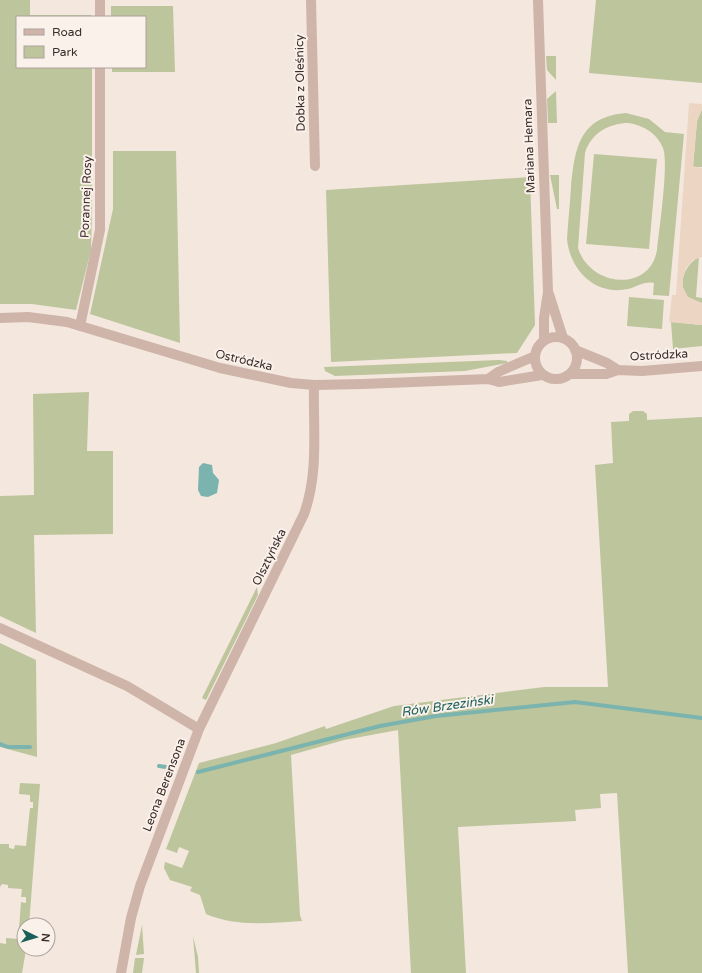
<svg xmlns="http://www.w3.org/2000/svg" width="702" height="973" viewBox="0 0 702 973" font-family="'Varela Round',sans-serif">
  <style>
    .green { fill: #bdc59c; fill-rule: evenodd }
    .plaza { fill: #edd5c4 }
    .water { fill: #7bb3ae }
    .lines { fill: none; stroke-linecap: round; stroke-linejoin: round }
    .stream { stroke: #7bb3ae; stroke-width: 4 }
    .minor { stroke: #ceb4a9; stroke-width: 10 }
    .labels { text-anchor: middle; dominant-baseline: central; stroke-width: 4; stroke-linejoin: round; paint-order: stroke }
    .street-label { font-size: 12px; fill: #3a2c29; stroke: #fbf1eb }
    .water-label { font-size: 13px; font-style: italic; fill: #1b5f5a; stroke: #fbf1eb }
  </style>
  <rect width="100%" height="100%" fill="#f4e7de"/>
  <path class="green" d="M 0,0 L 30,0 L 30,15 L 91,15 L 91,17 L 17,17 L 17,67 L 92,67 L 92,210 L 91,250 L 76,310 L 32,304 L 0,304 Z
    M 596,0 L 702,0 L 702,83 L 589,73 Z
    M 111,6 L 173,6 L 175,72 L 112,72 L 112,67 L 145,67 L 145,17 L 111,17 Z
    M 546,56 L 556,56 L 556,80 L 547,70 Z
    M 556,91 L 557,123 L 548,123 L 547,99 Z
    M 702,109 L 702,167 L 693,167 L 697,121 Z
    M 626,113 L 649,119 L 665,132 L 684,134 L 669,296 L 653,295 L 654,283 C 644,281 637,287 628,289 C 595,296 570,270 567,239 C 568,222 570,204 571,187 C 575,148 579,117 626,113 ZM 629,123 C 644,126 657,133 663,148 C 669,163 659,230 657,250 C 650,293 590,287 578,248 L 585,153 C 591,133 609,123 629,123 Z
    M 113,151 L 176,151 L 180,343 L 90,314 L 113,209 Z
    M 594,154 L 657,159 L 649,249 L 586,244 Z
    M 550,175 L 559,175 L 559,209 L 557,209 Z
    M 530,177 L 535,325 L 517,353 L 331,362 L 326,190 Z
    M 699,257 L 696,297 L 702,298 L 702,303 C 674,299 679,268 699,257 Z
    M 629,297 L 664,300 L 662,329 L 627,326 Z
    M 671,322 L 702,325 L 702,346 L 673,349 Z
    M 499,360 L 507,361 L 507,363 L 465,371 L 335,376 L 325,371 L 324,367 Z
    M 89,392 L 87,451 L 113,451 L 113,534 L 34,535 L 36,633 L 0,616 L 0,496 L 34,495 L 33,394 Z
    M 633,411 L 643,411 L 647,414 L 647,420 L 702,417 L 702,973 L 628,973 L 617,793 L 600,794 L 601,808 L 575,810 L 576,821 L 458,827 L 466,973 L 411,973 L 398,730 L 344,740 L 291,755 L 300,915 L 302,921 C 268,923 237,927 206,914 L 200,895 L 190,891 L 192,887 L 170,880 L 164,868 L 165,862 L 182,868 L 189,851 L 179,847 L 177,853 L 166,849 L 199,763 L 276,743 L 325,726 L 326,729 L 394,706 L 544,687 L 608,687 L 595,465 L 613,463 L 611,422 L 629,421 L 629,414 Z
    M 257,587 L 258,595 L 206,700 L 202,698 Z
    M 0,643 L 36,660 L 37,757 L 0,747 Z
    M 20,783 L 40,784 L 29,925 L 24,925 L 24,949 L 26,950 L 22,973 L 0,973 L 0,943 L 6,944 L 6,938 L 18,939 L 18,934 L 23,934 L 23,929 L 19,929 L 21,902 L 26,903 L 26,897 L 21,897 L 22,889 L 8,888 L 8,885 L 2,884 L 0,887 L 0,844 L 9,844 L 9,848 L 14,849 L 15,845 L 26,846 L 30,808 L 33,808 L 33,802 L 30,802 L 30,795 L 19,794 Z
    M 142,925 L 144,954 L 136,955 Z
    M 193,936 L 198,957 L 199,973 L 196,973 Z
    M 135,958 L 144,958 L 142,973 L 133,973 Z"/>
  <path class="plaza" d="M 689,103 L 702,104 L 702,109 L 697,121 L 693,166 L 702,168 L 702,257 L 693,260 L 686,268 L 682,282 L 683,287 L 688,297 L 702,303 L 702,325 L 669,322 L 672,295 L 676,295 Z"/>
  <path class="water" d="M 203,463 L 212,465 L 213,473 L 219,480 L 217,493 L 208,497 L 201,496 L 198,490 L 199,467 Z"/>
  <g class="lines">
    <path class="stream" d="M 0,744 L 8,747 L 30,747
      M 159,766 L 166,767
      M 198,772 L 380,726 L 436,716 L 575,702 L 702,718"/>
    <path class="minor" d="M 100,0 L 100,17
      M 311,0 L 315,166
      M 538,0 L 548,292 L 544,318 L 544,341
      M 549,294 L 563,338
      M 0,318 L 28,317 L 67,322 L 220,368 L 291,383 L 314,385 L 363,384 L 488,379 L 499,382 L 542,375
      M 80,326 L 100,230 L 100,67
      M535 358a21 21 0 1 1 42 0a21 21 0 1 1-42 0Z
      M 575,350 L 607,363 L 618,370
      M 570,374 L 606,374 L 618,370 L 642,371 L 702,366
      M 488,379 L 498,372 L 535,356
      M 0,628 L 127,686 L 199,729
      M 121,973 L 131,918 L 140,886 L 199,729 L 304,514 C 319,473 313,428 314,385"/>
  </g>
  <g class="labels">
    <g class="street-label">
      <text transform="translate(300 83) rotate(-91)">Dobka z Oleśnicy</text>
      <text transform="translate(529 146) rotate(-92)">Mariana Hemara</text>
      <text transform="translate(86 197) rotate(-88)">Porannej Rosy</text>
      <text transform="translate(659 355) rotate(-3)">Ostródzka</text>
      <text transform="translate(244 360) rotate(13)">Ostródzka</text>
      <text transform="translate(269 557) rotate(-64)">Olsztyńska</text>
      <text transform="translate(164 785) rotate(-69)">Leona Berensona</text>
    </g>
    <g class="water-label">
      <text transform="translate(447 706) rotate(-8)">Rów Brzeziński</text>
    </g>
  </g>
  <rect x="16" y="16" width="130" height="52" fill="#fbf1eb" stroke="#aea29d"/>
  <rect x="24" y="29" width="20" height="6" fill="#ceb4a9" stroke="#aea29d"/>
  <text x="52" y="36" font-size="12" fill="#3a2c29">Road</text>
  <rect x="24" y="46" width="20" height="12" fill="#bdc59c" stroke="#aea29d"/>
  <text x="52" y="56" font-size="12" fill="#3a2c29">Park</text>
  <g transform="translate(36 937) rotate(95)"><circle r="19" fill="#fbf1eb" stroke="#aea29d"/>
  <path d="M0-3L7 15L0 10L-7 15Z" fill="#1b5f5a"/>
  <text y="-6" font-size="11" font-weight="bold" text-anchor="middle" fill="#3a2c29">N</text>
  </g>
</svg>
